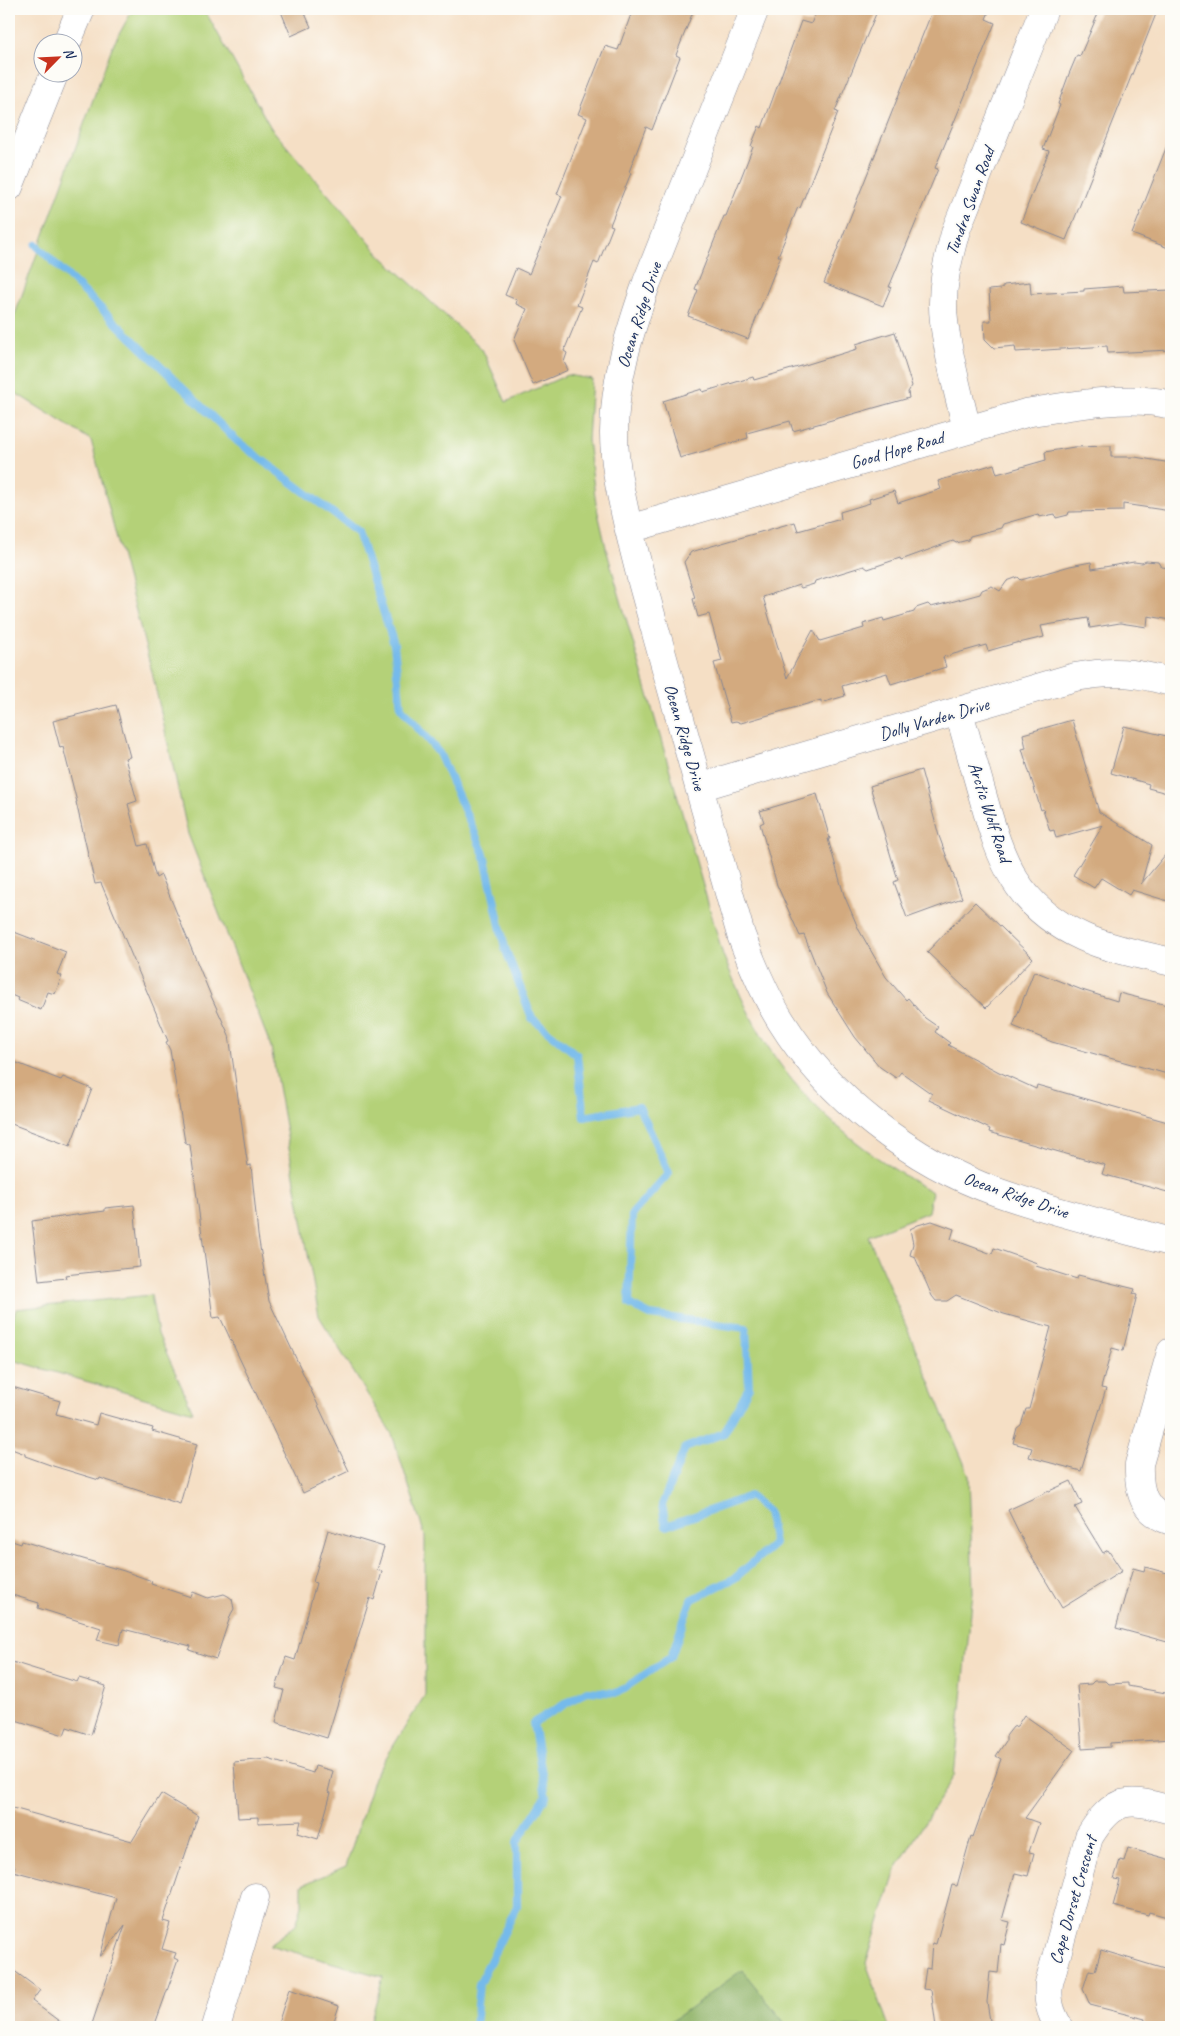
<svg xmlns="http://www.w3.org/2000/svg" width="1180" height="2036" viewBox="0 0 1180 2036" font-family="Caveat,sans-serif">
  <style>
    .green { fill: #b4d178; stroke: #68806b }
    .forest { fill: #8fb368; stroke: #557163 }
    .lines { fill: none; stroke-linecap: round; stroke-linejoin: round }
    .stream { stroke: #74baeb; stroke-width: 8 }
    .building { fill: #d3aa7f }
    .minor-casing { stroke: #888792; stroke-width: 29 }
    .major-casing { stroke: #888792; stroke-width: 29 }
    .minor { stroke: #fff; stroke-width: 28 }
    .major { stroke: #fff; stroke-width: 28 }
    .labels { text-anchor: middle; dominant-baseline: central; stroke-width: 4; stroke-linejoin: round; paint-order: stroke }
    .street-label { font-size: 18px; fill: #1b2f5e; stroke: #fdfcf7 }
  </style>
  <rect width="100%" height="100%" fill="#fdfcf7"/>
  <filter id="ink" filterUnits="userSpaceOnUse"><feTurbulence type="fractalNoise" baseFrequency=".02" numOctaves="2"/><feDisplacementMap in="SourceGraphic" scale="10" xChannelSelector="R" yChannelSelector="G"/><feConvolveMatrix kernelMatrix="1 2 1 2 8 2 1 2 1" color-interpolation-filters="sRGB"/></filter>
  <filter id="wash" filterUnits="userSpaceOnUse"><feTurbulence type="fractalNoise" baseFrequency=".0096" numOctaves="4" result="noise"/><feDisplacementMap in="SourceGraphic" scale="20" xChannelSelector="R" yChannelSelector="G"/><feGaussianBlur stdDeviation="1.12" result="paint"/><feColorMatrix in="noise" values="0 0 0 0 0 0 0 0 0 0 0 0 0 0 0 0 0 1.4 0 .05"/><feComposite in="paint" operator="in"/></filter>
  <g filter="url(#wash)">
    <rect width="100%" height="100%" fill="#f5dfc5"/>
    <path class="green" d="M 133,9 L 204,9 L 271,128 L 381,256 L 482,349 L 506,402 L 567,375 L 592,379 L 588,440 L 596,504 L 607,552 L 723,955 C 738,991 754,1028 777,1060 C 815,1115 873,1159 932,1192 L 928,1212 L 868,1236 L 969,1475 L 973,1592 L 954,1776 L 897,1867 L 866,1963 L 889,2027 L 369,2027 L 383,1977 L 269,1945 L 296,1925 L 302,1905 L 302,1885 L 346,1866 L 374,1777 L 425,1695 L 425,1536 L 392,1434 L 319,1316 L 271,1047 L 188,834 L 152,672 L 91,440 L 9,389 L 9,331 L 112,47 Z
      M 151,1295 L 158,1334 L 193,1412 L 9,1359 L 9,1334 L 16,1309 Z"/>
    <path class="forest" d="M 742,1970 L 788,2027 L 664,2027 Z"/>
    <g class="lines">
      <path class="stream" d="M 36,245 L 237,441 L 358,532 L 394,645 L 401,708 L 439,753 L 484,854 L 505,948 L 532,1018 L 577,1055 L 584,1117 L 639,1107 L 669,1173 L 632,1214 L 629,1304 L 650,1315 L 746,1328 L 749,1387 L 724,1433 L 685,1448 L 662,1505 L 666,1526 L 750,1496 L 768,1512 L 774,1544 L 735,1578 L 691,1600 L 671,1657 L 617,1693 L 587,1691 L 533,1723 L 546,1796 L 517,1842 L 517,1906 L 479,1984 L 475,2027"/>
    </g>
    <g id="blocks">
      <path class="building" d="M 280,9 L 303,9 L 311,27 L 291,36 Z
        M 633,9 L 694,9 L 676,55 L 680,57 L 652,130 L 646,127 L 629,172 L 631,173 L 610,225 L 613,226 L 598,264 L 594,262 L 577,305 L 582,307 L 564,351 L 567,353 L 564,362 L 568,370 L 533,385 L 514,340 L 527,309 L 516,304 L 517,300 L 505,295 L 516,268 L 529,274 L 562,196 L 557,194 L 587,118 L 578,114 L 605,46 L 618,50 Z
        M 817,9 L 878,9 L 835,111 L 838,112 L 800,208 L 798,207 L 778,256 L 781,256 L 748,339 L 688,316 L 698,290 L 695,289 L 724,216 L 726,216 L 753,147 L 751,146 L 759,126 L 762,128 L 801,21 L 811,24 Z
        M 933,9 L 990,9 L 986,19 L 995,23 L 935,168 L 938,169 L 889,287 L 891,287 L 883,306 L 824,283 Z
        M 1100,9 L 1158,9 L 1066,240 L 1021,222 L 1049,151 L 1043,149 L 1060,105 L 1058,104 L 1069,74 L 1077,55 L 1080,56 Z
        M 1170,138 L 1171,138 L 1171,249 L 1132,234 Z
        M 1030,282 L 1031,294 L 1084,291 L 1084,289 L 1123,286 L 1124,292 L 1171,290 L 1171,350 L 1108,353 L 1107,346 L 1016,352 L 1015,346 L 994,348 L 985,339 L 984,321 L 991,321 L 989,290 L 1001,289 L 1004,285 Z
        M 895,332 L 912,386 L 908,392 L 909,398 L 793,431 L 790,421 L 747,433 L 748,438 L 680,458 L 663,401 L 702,389 L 703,392 L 753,377 L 754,380 L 805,365 L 857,349 L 856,344 Z
        M 1111,446 L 1111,457 L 1135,457 L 1171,463 L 1171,511 L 1123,504 L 1123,511 L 1069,512 L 1068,515 L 1056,518 L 1055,514 L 1039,517 L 1038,514 L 1003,524 L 1001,528 L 970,536 L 968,540 L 956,543 L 953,541 L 901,560 L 900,558 L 868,569 L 864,566 L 815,581 L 814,584 L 801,588 L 799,585 L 763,597 L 787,678 L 813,630 L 820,641 L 864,628 L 863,624 L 883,618 L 884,621 L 914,612 L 916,608 L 928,604 L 931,607 L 947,603 L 980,594 L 982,590 L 992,586 L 1000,591 L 1007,581 L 1018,577 L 1021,580 L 1070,566 L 1091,562 L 1092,569 L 1134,562 L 1142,563 L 1146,561 L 1158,562 L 1161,567 L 1171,568 L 1171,620 L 1148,616 L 1147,627 L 1120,623 L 1090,628 L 1088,618 L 1041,626 L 1044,637 L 1019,643 L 1019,642 L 988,651 L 986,645 L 943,657 L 946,667 L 891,684 L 887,673 L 842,686 L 845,696 L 821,703 L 821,700 L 741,723 L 736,721 L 731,722 L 714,663 L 722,661 L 709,614 L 698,617 L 693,599 L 695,598 L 684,562 L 691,552 L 795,522 L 798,531 L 841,519 L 840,512 L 870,503 L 869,499 L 894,491 L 898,503 L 941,489 L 938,481 L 994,464 L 997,474 L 1046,460 L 1045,452 L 1074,447 Z
        M 116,705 L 130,757 L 125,758 L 137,801 L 128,804 L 139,846 L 147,844 L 156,878 L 161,875 L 211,996 L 229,1035 L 246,1154 L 248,1166 L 251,1165 L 258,1235 L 269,1301 L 349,1471 L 303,1493 L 220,1317 L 213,1318 L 190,1145 L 185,1142 L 170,1050 L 166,1042 L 168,1041 L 101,883 L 95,884 L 76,802 L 77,802 L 63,747 L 60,748 L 53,721 Z
        M 1072,720 L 1099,812 L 1152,845 L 1141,884 L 1171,848 L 1171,902 L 1132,890 L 1129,895 L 1101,878 L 1094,888 L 1073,875 L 1103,825 L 1056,838 L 1054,830 L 1050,831 L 1043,809 L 1041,810 L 1022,749 L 1026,748 L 1023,734 Z
        M 1124,726 L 1171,737 L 1171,778 L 1167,793 L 1148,788 L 1149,784 L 1111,773 Z
        M 921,770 L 939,836 L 962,898 L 907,918 L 894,882 L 898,880 L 870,786 Z
        M 817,794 L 830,839 L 828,839 L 844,895 L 859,930 L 886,977 L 906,1000 L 908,998 L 925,1018 L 938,1027 L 935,1032 L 950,1043 L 948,1045 L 999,1072 L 1036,1089 L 1037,1085 L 1171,1123 L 1171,1193 L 1102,1174 L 1105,1165 L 989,1132 L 990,1129 L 929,1100 L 932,1094 L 901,1072 L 896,1078 L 880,1067 L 855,1037 L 827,993 L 804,935 L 800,936 L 777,885 L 760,824 L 764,822 L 760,811 Z
        M 975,902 L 1033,958 L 986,1008 L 927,952 Z
        M 9,930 L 66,952 L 57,974 L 62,976 L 55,994 L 48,992 L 41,1010 L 17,1000 L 18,998 L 9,994 Z
        M 1034,971 L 1082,990 L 1117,1001 L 1119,993 L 1171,1006 L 1171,1075 L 1052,1042 L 1013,1026 Z
        M 9,1060 L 61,1080 L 63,1077 L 92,1089 L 70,1146 L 9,1123 Z
        M 134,1205 L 140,1267 L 65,1275 L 66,1278 L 39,1281 L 32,1221 L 105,1211 L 105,1208 Z
        M 932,1221 L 954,1229 L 951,1239 L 992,1254 L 994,1248 L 1037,1263 L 1036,1266 L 1077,1279 L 1078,1275 L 1135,1289 L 1133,1294 L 1137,1295 L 1123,1351 L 1112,1348 L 1101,1388 L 1106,1389 L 1081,1471 L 1029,1457 L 1032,1448 L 1013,1443 L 1017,1428 L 1021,1425 L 1026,1409 L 1029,1409 L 1051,1327 L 1004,1314 L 956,1295 L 947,1301 L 936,1301 L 932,1296 L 915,1257 L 910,1255 L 913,1244 L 910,1229 L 918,1225 Z
        M 9,1386 L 60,1401 L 56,1414 L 96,1425 L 99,1413 L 153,1428 L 152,1431 L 197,1444 L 180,1504 L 100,1478 L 99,1480 L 53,1466 L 25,1456 L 25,1454 L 9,1448 Z
        M 1071,1481 L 1082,1504 L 1075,1507 L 1103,1553 L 1108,1550 L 1122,1571 L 1062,1608 L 1028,1551 L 1008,1510 Z
        M 328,1530 L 384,1547 L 377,1570 L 382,1572 L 374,1600 L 370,1598 L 327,1738 L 276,1722 L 284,1690 L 276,1688 L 286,1657 L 295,1660 L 316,1583 L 313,1582 Z
        M 9,1540 L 21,1544 L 22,1541 L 124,1571 L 152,1581 L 151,1584 L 191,1597 L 193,1592 L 208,1598 L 224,1594 L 228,1596 L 232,1599 L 234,1609 L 231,1614 L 216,1659 L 189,1650 L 191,1646 L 123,1629 L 119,1645 L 97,1640 L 101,1628 L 38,1608 L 39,1603 L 9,1594 Z
        M 1145,1567 L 1171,1574 L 1171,1643 L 1116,1628 L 1133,1568 L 1144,1571 Z
        M 9,1661 L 77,1682 L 79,1678 L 106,1686 L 91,1735 L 67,1727 L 64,1735 L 9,1718 Z
        M 1094,1681 L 1105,1681 L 1108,1684 L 1128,1683 L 1128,1686 L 1171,1694 L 1171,1739 L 1110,1743 L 1110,1747 L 1082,1749 L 1077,1685 L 1091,1684 Z
        M 1024,1715 L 1074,1750 L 1025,1818 L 1039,1823 L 1029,1852 L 1034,1853 L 1028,1876 L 1015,1873 L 1002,1920 L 1010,1922 L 1004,1945 L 1001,1944 L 998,1973 L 990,1972 L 987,2002 L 991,2027 L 936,2027 L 931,1990 L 923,1989 L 926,1968 L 930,1969 L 932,1943 L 936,1944 L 952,1885 L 957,1886 L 971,1836 L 973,1837 L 1001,1759 L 996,1756 L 1006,1741 L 1006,1736 L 1013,1727 L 1017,1726 Z
        M 268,1759 L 313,1773 L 315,1766 L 333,1771 L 328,1792 L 331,1793 L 318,1839 L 298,1833 L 301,1821 L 258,1823 L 258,1817 L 238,1818 L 234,1762 Z
        M 161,1794 L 198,1816 L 163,1921 L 170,1923 L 162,1949 L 176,1953 L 174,1958 L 178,1960 L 154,2027 L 91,2027 L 125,1925 L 100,1957 L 116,1898 L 13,1871 L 15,1866 L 9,1864 L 9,1807 L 132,1841 Z
        M 1128,1848 L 1171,1860 L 1171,1918 L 1149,1912 L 1148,1915 L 1113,1906 L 1120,1880 L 1114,1879 L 1120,1860 L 1124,1861 Z
        M 1101,1950 L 1171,1971 L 1171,2027 L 1143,2027 L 1145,2019 L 1090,2005 L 1083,1989 L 1089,1970 L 1095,1971 Z
        M 9,1967 L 40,1990 L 32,2001 L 67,2027 L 9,2027 Z
        M 289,1989 L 339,2006 L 332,2027 L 277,2027 Z"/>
    </g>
  </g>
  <g filter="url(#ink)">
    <use href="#blocks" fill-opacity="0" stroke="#888792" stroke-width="1"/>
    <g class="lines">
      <defs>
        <path id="minor" d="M 755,9 L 647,282 C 630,331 614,380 614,433 C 614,465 621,495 628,526 C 637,564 647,602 658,640 C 685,738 713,837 741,935 C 752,964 764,994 781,1021 C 828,1097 912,1162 997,1192 C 1053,1212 1113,1226 1171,1242
          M 967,430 C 959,394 948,357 944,321 C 940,289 948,259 956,230 L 1044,9
          M 629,529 L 1026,413 C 1068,406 1130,394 1171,405
          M 959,712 C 967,740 975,769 983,797 C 1001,862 1017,907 1083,937 C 1109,949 1143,955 1171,962
          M 699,787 L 1075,677 C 1113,670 1134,672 1171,682
          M 1171,1352 L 1139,1464 C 1138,1491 1143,1512 1171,1521
          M 216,2027 L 255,1897
          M 1059,2027 C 1050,2012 1047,2001 1049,1983 L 1089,1837 C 1114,1796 1128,1798 1171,1810"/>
        <path id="major" d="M 67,42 L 81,9
          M 9,187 L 55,72"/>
      </defs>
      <use href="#minor" class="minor-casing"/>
      <use href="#major" class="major-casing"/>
      <use href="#minor" class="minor"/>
      <use href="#major" class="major"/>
    </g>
  </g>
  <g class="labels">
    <g class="street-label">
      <text transform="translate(970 201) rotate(-70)">Tundra Swan Road</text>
      <text transform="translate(639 315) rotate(-72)">Ocean Ridge Drive</text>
      <text transform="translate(897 450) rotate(-16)">Good Hope Road</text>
      <text transform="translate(934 719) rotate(-16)">Dolly Varden Drive</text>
      <text transform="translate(685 737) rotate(74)">Ocean Ridge Drive</text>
      <text transform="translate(990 812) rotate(72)">Arctic Wolf Road</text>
      <text transform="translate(1016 1195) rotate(19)">Ocean Ridge Drive</text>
      <text transform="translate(1073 1900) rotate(-74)">Cape Dorset Crescent</text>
    </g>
  </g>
  <rect width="1180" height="2036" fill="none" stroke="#fdfcf7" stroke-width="30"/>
  <g transform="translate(58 58) rotate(66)"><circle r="24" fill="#fdfcf7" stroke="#a3aaba"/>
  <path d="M0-4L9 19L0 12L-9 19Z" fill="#c8321e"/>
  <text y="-8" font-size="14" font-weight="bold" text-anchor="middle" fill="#1b2f5e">N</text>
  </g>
</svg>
